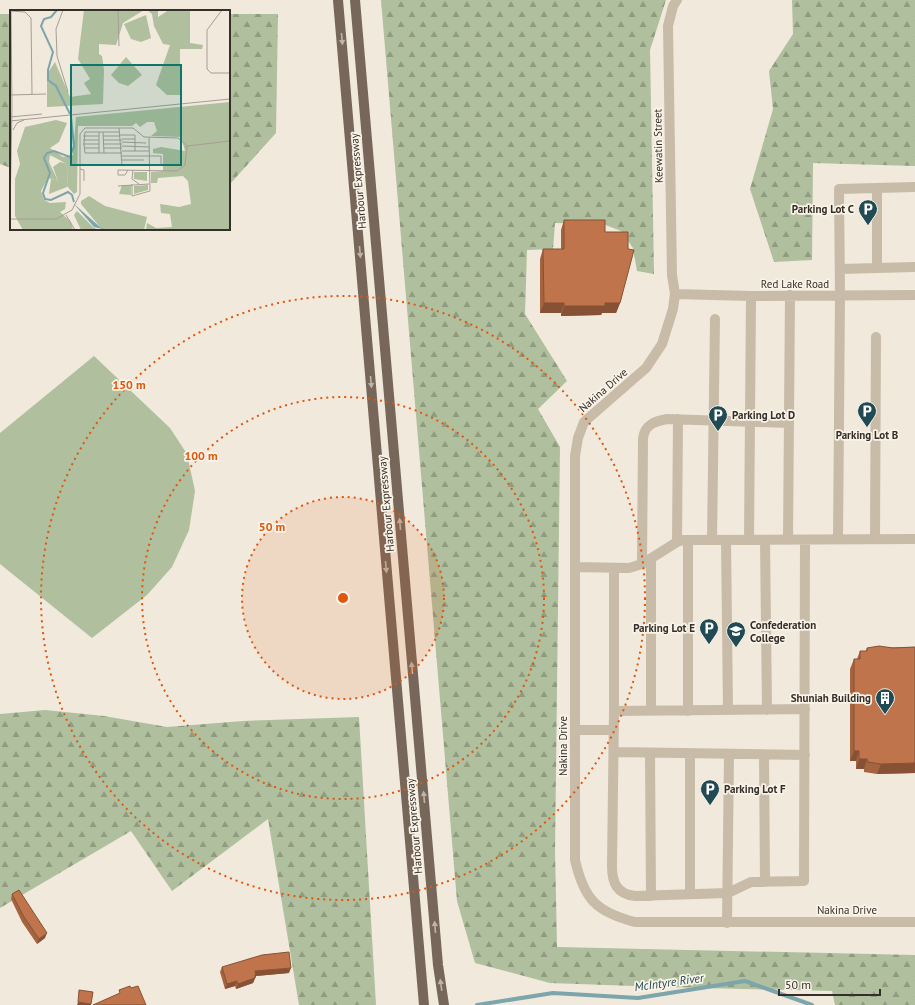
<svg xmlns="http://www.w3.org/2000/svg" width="915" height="1005" viewBox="0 0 915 1005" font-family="'PT Sans',sans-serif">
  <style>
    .forest { fill: url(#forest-firs) }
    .garden { fill: #b0bf9d }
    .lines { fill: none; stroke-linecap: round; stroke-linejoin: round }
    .stream { stroke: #7ca5ac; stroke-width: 4 }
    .minor { stroke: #c8bba8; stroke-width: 10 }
    .major { stroke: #77675a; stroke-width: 10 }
    .wall { fill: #a56440 }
    .shaded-wall { fill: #865134 }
    .building { fill: #c0744b; stroke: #865134 }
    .oneway { fill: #beb4a8 }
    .ring { fill: none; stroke: #df570d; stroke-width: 2; stroke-dasharray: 2 4 }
    .labels { text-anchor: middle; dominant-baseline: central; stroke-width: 3.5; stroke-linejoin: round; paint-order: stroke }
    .street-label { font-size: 11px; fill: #362e28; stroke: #f9f3e8 }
    .poi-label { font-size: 11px; font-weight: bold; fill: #362e28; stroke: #f9f3e8; text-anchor: end }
    .water-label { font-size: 12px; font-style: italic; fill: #204b55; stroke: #f9f3e8 }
    .inset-river { fill: none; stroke: #7ca5ac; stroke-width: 2 }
    .inset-road { fill: none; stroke: #a69e94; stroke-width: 1 }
    .view { fill: #0f766e; fill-opacity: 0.15; stroke: #0f766e; stroke-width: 2 }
    .inset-edge { fill: none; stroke: #362e28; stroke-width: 2 }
    .centre { fill: #df570d; stroke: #f9f3e8; stroke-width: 2 }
    .ring-label { font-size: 12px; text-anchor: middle; font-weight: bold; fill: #df570d; stroke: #f9f3e8; stroke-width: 3.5; stroke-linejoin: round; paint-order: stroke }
  </style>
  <defs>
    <pattern id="forest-firs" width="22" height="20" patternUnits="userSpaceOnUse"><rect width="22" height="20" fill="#b0bf9d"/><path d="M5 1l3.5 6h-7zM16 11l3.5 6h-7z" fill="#909c80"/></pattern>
  </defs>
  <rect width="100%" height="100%" fill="#f1e9dc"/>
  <path class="forest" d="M 381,0 L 666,0 L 650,50 L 654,274 L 637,271 L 633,248 L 621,231 L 603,224 L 555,223 L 553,249 L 527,250 L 525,314 L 567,381 L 538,409 L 560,447 L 555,850 L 557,947 L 915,955 L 915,1005 L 835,1005 L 832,991 L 663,987 L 550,983 L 475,963 L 457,901 Z
    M 792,0 L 915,0 L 915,166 L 813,163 L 812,260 L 774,262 L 750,189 L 773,109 L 769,71 L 793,34 Z
    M 0,14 L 11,14 L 11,168 L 0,164 Z
    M 229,14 L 278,14 L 276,133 L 229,185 Z
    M 45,710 L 104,716 L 167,727 L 243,721 L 359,717 L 376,1005 L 299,1005 L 268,819 L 172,891 L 131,831 L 0,908 L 0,714 Z"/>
  <path class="garden" d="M 94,356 L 170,428 L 187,454 L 195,491 L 189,530 L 172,567 L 147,595 L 92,638 L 0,564 L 0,433 Z"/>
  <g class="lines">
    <path class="stream" d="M 477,1005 L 553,993 L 638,998 L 745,981 L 812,1005"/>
    <path class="minor" d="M 677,0 L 673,6 L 668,26 L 672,275 L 675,294 L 673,309 L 662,344 L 646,368 L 584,422 L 578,438 L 575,456 L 575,860 C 584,899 596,912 635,922 L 915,922
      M 877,268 L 877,188
      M 840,269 L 915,267
      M 675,294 L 751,296 L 915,295
      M 838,539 L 840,295 L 839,189 L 915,187
      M 875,539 L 876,337
      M 712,540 L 715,319
      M 726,540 L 728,710
      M 749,540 L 751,296
      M 765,540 L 767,710
      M 788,540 L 790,295
      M 677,542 L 678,419
      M 642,564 L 643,439 C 644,425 655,421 667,419 L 789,423
      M 575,567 L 629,568 L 642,564 L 677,542 L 683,540 L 915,539
      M 614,568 L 614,711 L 612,866 C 612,883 617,894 635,896 L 728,893 L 751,882 L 804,881 L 805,540
      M 614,711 L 805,709
      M 651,711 L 651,559
      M 688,711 L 688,540
      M 575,730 L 614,730
      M 614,752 L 805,755
      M 650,753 L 651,896
      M 690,754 L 690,894
      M 764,755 L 765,882
      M 727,923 L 729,754"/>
    <path class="major" d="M 338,0 L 424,1005
      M 355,0 L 438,965 L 444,1005"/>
  </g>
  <path class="wall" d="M 564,220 L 605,232 L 620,303 L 616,313 L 602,313 L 601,315 L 561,316 L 561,313 L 540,313 L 540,259 L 543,249 L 561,249 L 561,230 Z
    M 915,646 L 915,773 L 877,774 L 864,772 L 864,769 L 856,769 L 856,761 L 850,761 L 850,669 L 854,659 L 857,659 L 860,651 L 866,651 L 867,648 L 915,647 Z
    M 12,894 L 45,938 L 37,944 L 22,922 L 11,899 Z
    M 222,967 L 289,973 L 256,976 L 253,983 L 236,989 L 235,986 L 225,989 L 220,972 Z"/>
  <path class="shaded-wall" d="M 544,303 L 564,303 L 561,313 L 540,313 Z
    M 605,303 L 620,303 L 616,313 L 602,313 L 601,315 L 561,316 L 564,306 Z
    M 854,751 L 859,751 L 856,761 L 850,761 Z
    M 859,759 L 867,759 L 864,769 L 856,769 Z
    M 915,763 L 915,773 L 877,774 L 881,764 Z
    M 47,933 L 45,938 L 37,944 L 39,939 Z
    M 291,968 L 289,973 L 256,976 L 253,983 L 236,989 L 238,984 L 255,971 Z
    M 237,981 L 235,986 L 225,989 L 227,984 Z
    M 78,1002 L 91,1004 L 91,1005 L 77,1005 Z"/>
  <path class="building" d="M 564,220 L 605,220 L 605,232 L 628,232 L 628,249 L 634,250 L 620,303 L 605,303 L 605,306 L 564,306 L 564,303 L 544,303 L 543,249 L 564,249 Z
    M 879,646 L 893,648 L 915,647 L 915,763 L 881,764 L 868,762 L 867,759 L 859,759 L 859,751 L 854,751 L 854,659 L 860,659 L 860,651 L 867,651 L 867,648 Z
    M 19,890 L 47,933 L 39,939 L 24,917 L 12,894 Z
    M 289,952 L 291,968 L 255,971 L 256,975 L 255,975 L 255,978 L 238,984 L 237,981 L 227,984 L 222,967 L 262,955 Z
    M 130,986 L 131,988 L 138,986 L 146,1005 L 93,1005 L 120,993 L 119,990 Z
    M 79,990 L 93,992 L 91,1004 L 78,1002 Z"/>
  <defs><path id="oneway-solid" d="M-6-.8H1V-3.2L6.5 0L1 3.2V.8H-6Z"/></defs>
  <g class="oneway">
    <use href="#oneway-solid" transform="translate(342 39) rotate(85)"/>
    <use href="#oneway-solid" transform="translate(360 252) rotate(85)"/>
    <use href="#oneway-solid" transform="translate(371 382) rotate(85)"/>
    <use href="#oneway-solid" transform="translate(400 524) rotate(-95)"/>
    <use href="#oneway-solid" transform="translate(386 567) rotate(85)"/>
    <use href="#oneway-solid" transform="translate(412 668) rotate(-95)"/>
    <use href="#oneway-solid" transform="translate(424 797) rotate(-95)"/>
    <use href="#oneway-solid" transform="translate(435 927) rotate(-95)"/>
    <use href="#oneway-solid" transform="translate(441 985) rotate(-98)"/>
  </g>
  <circle cx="343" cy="598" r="101" fill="#df570d" fill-opacity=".12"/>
  <g class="ring">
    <circle cx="343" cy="598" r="101"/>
    <circle cx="343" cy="598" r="201"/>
    <circle cx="343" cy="598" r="302"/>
  </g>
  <defs>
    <symbol id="parking-pin" viewBox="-11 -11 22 30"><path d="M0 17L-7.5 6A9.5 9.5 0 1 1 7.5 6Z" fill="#204b55" stroke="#f9f3e8"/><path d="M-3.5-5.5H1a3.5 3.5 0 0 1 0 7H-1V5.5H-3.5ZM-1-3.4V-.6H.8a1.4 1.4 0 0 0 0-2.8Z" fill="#fff"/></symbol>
    <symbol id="university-pin" viewBox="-11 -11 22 30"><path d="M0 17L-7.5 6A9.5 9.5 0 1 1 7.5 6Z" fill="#204b55" stroke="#f9f3e8"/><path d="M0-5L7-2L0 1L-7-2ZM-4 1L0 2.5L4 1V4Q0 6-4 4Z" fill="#fff"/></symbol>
    <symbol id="building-pin" viewBox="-11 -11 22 30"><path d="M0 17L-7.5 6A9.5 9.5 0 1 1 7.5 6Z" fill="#204b55" stroke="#f9f3e8"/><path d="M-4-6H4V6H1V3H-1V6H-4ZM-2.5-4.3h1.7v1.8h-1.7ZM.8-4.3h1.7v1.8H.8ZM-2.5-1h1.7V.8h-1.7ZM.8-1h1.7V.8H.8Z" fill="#fff"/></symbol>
  </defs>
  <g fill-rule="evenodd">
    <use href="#parking-pin" x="857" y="198" width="22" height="30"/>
    <use href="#parking-pin" x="856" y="400" width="22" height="30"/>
    <use href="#parking-pin" x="707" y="404" width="22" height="30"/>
    <use href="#parking-pin" x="698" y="617" width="22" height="30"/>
    <use href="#university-pin" x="725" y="620" width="22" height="30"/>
    <use href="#building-pin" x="874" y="687" width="22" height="30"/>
    <use href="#parking-pin" x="699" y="778" width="22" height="30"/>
  </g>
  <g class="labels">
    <g class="street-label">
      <text transform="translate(658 146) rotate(-91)">Keewatin Street</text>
      <text transform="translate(358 181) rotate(-95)">Harbour Expressway</text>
      <text x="795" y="284">Red Lake Road</text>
      <text transform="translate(603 390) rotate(-41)">Nakina Drive</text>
      <text transform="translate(386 504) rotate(-95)">Harbour Expressway</text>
      <text transform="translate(563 746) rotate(-90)">Nakina Drive</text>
      <text transform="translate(414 826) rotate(-95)">Harbour Expressway</text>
      <text x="847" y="910">Nakina Drive</text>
    </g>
    <g class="poi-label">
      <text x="854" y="209">Parking Lot C</text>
      <text x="732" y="415" text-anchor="start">Parking Lot D</text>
      <text x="867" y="435" text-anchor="middle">Parking Lot B</text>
      <text x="750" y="625" text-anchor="start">Confederation<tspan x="750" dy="13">College</tspan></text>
      <text x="695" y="628">Parking Lot E</text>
      <text x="871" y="698">Shuniah Building</text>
      <text x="724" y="789" text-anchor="start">Parking Lot F</text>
    </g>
    <g class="water-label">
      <text transform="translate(669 982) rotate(-8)">McIntyre River</text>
    </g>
  </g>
  <g transform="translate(10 10)">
    <rect width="220" height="220" fill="#f1e9dc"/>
    <path d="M 74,0 L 134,0 L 113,13 L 106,35 L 89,34 L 89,44 L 92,46 L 94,60 L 93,94 L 37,97 L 37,64 L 45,52 L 60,87 L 81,84 L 74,73 L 80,69 L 68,49 ZM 137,0 L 148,0 L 148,7 L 159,0 L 180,0 L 180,33 L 193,35 L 192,39 L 170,39 L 170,85 L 157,85 L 146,75 L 160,35 L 153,34 L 144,16 L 142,4 ZM 220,92 L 220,220 L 136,220 L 137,213 L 146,218 L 162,217 L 160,204 L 151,203 L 150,194 L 169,197 L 181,194 L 178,171 L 173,166 L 148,168 L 147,173 L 141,173 L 141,162 L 153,161 L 153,144 L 143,143 L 143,139 L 151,137 L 175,141 L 171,127 L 141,126 L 147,121 L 144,112 L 137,112 L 130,117 L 126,113 L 122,116 L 68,116 L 67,182 L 64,184 L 57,176 L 58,160 L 55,153 L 40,145 L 39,152 L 48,171 L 38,168 L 31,181 L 34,190 L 40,193 L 56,192 L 55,199 L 50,202 L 61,212 L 63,220 L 13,220 L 5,206 L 5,169 L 10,154 L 7,141 L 15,117 L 46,110 L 57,113 L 49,132 L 40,138 L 53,147 L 63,145 L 66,107 ZM 79,186 L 95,196 L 137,207 L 134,220 L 97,220 L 90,217 L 71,194 L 71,191 ZM 67,201 L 83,217 L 88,220 L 71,220 L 64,205 Z" fill="#b0bf9d"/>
    <path d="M 50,152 L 55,153 L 58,160 L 57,177 L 39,184 L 41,169 L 48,171 L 43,157 ZM 124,162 L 137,162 L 137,171 L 124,169 ZM 112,175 L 121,175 L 121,185 L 109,184 ZM 138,175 L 138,180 L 124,184 L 124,176 Z" fill="#b0bf9d"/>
    <path d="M 136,5 L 141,28 L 131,32 L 121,29 L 114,14 ZM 116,47 L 132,65 L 118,76 L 109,73 L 101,65 ZM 127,207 L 133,207 L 133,220 L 127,220 Z" fill="#b0bf9d"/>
    <path d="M 63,193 L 90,217 L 97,220 L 84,217 Z" fill="#7ca5ac"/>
    <path class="inset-river" d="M 47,0 L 41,7 L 34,9 L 31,16 L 43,42 L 38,60 L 38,70 L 46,76 L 60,104M 61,107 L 64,136 L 60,147 L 44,141 L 37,143 L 34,148 L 40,163 L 33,183 L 35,189 L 41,190 L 58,182 L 62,185 L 64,192"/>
    <path class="inset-road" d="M 53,0 L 46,19 L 47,46 L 58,82M 108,0 L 109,36M 212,0 L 197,20 L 197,59 L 201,63 L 220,63M 1,1 L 15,2 L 21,8 L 22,84M 1,85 L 36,84M 0,107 L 32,104M 0,111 L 220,89M 109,118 L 112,155 L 151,155 L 151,146 L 112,146M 3,120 L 7,113 L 14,110M 93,122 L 94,143M 109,122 L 75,122 L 74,134 L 75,143 L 112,143M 110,125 L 125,125 L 125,141M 73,126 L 89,126M 93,126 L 110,126M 112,129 L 125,129M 73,130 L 89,130M 93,130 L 112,130M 112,132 L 136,133M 73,134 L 89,134M 94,134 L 112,134M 112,136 L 139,137M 177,136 L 220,131M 75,138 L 89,138M 94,138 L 112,138M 112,141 L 139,141M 89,143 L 89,122M 112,150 L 134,150M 70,159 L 74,160 L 74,171M 118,160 L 115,165 L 108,165 L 108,160 L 167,161 L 175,155 L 177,136M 123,160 L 122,169 L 129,174M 122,174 L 122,186 L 140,181 L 139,128M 108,176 L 139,174M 0,204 L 2,97 L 1,0M 56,205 L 65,220M 0,209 L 46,209 L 62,200 L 70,184 L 70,124 L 75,118 L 123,118 L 134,127 L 168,128 L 177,136"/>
    <path class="view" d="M 61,55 L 171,55 L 171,155 L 61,155 Z"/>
    <rect width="220" height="220" class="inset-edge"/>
  </g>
  <circle cx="343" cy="598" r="6" class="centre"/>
  <g class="ring-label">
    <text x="129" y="389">150 m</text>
    <text x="201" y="460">100 m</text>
    <text x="272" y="531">50 m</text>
  </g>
  <path d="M779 989v6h101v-6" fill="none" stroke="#362e28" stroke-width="2"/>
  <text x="785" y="989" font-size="12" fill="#362e28" stroke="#f9f3e8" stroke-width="3" paint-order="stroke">50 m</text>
</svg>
